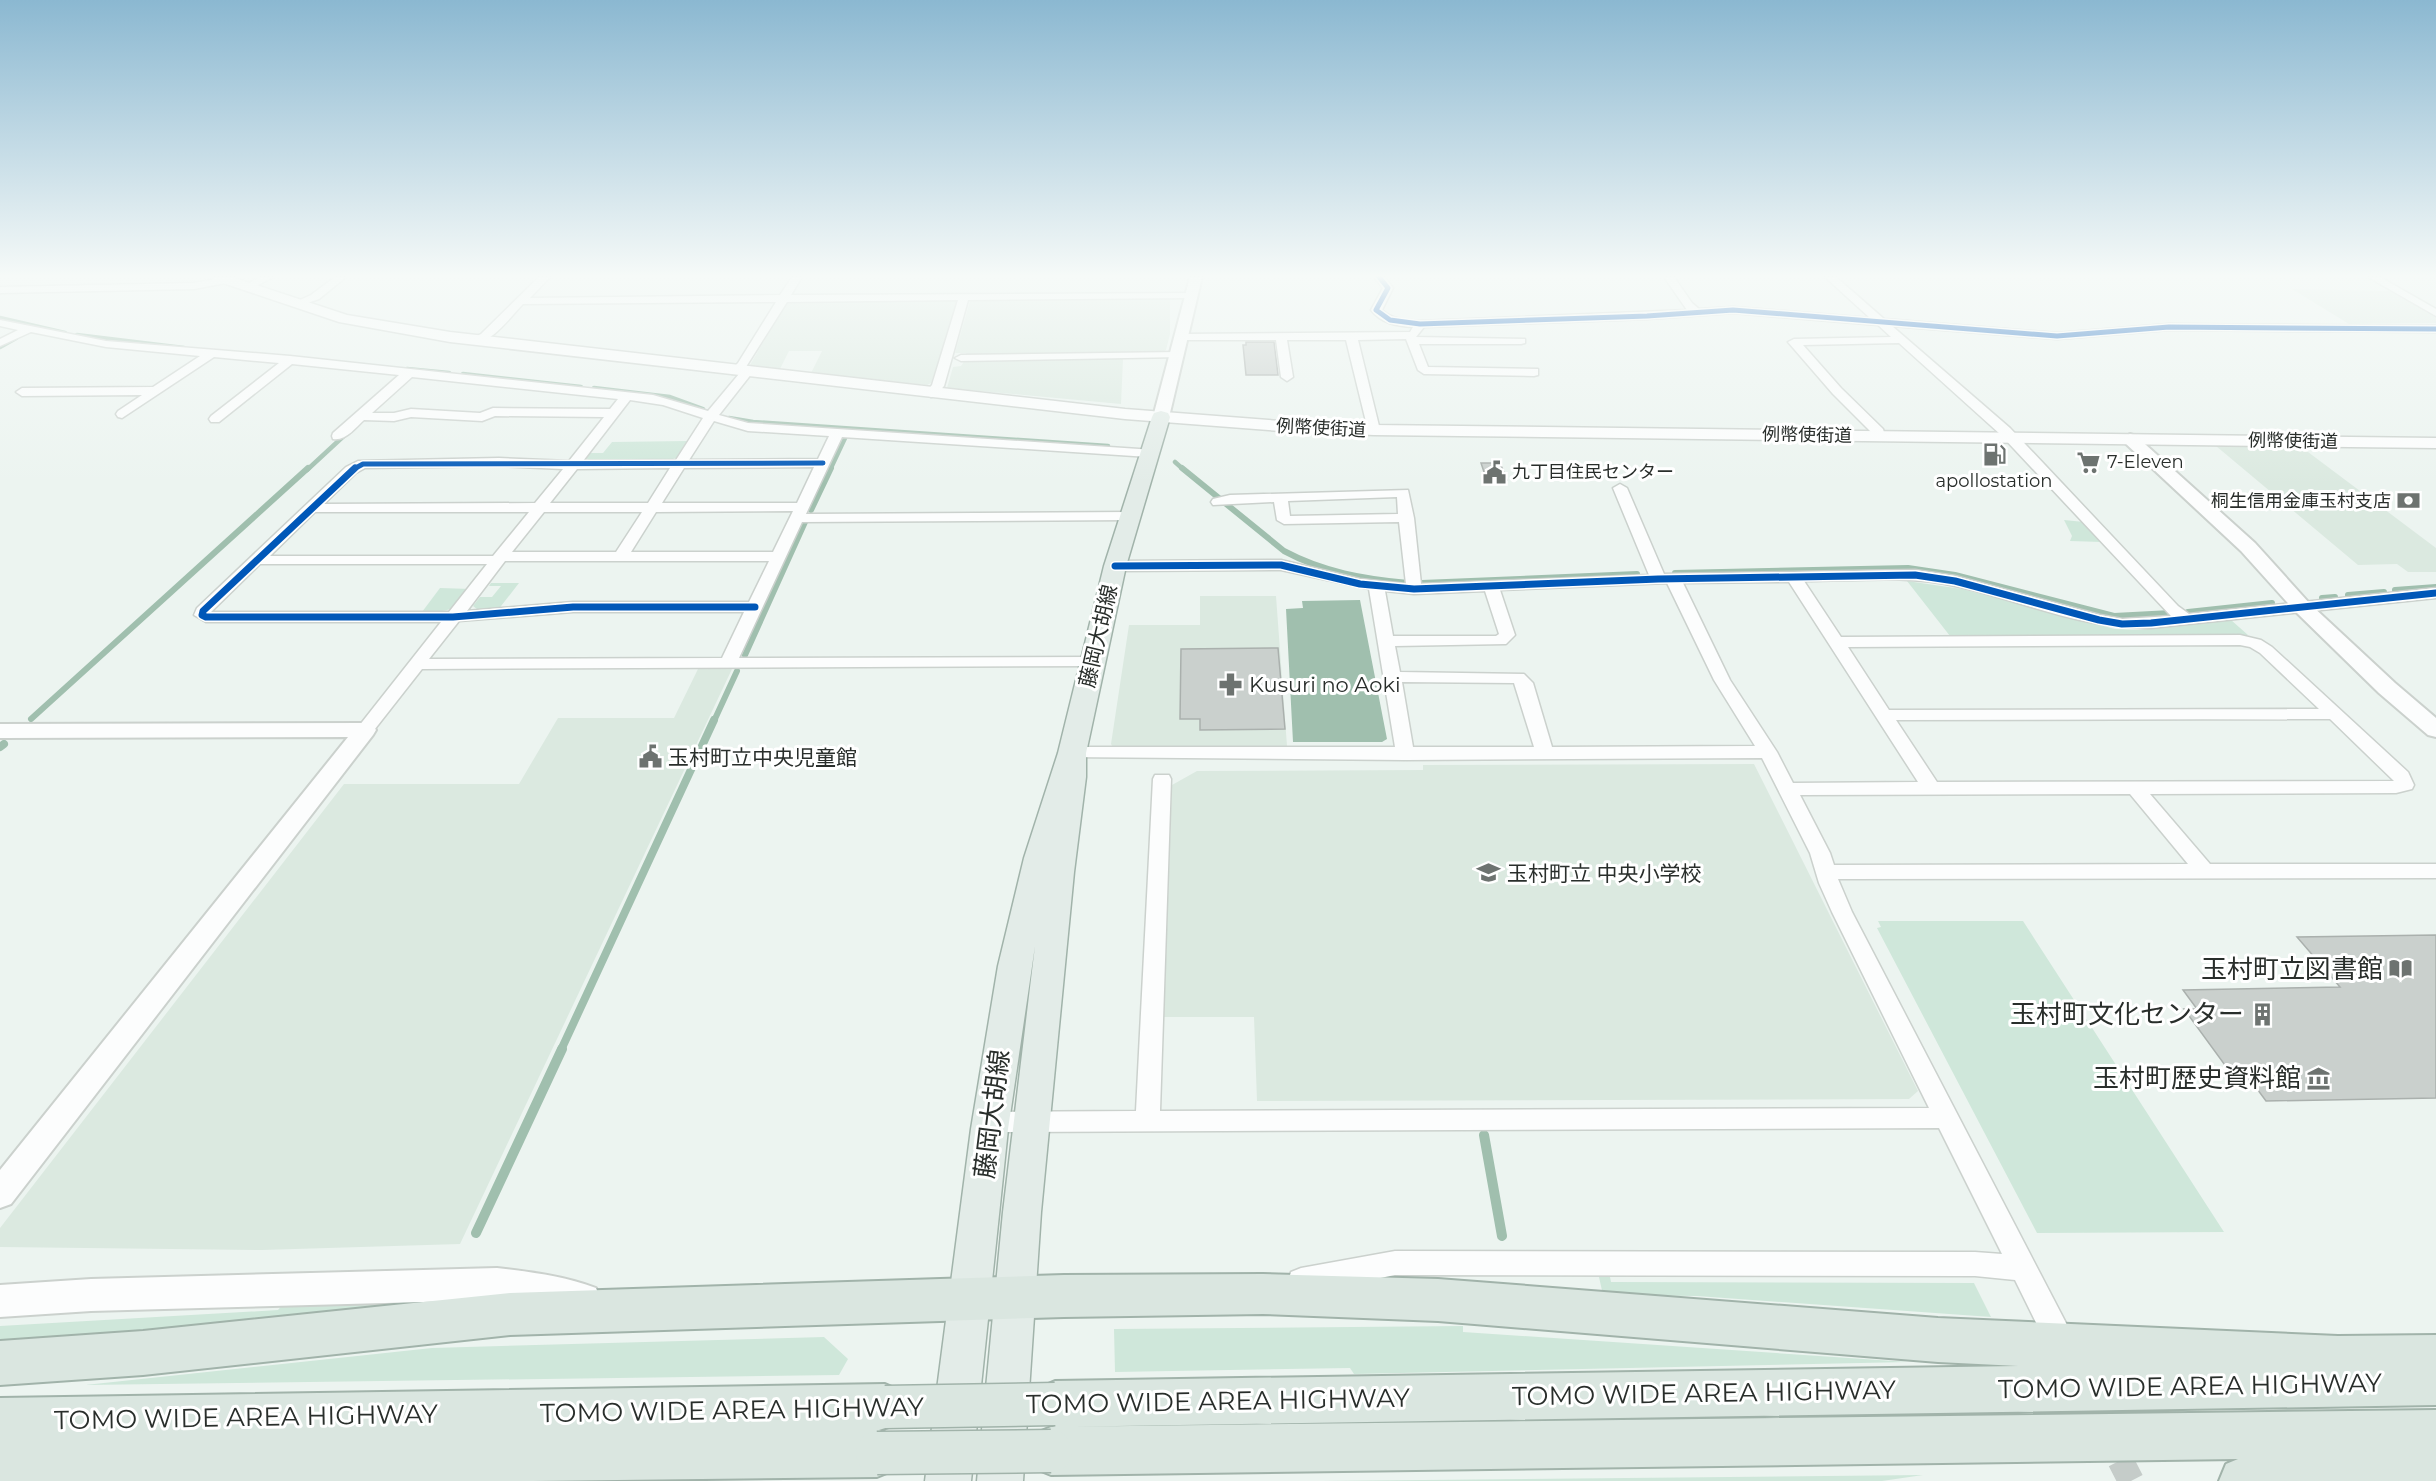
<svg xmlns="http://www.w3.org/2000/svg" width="2436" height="1481" viewBox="0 0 2436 1481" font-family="Montserrat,'Noto Sans JP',sans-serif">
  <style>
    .built { fill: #dbe9e0 }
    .green { fill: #cfe7da }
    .water { fill: #a0bfae }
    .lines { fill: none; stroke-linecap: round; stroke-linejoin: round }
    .stream-far3 { stroke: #a0bfae; stroke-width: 4.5 }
    .stream-far2 { stroke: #a0bfae; stroke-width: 6 }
    .stream-far1 { stroke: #a0bfae; stroke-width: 8 }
    .stream { stroke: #a0bfae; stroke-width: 10 }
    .building { fill: #cad0cd; stroke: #aab0ad; stroke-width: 1.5 }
    .minor-tunnel { stroke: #c5ccc9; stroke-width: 26; stroke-dasharray: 26 14; stroke-linecap: butt }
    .minor-casing { stroke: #cbd1cd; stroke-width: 3 }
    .tertiary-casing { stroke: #cbd1cd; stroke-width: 4 }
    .secondary-casing { stroke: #cbd1cd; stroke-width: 3 }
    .primary-casing { stroke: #a1b3aa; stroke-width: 3 }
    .trunk-casing { stroke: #a1b3aa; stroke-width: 4 }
    .minor { fill: #fcfdfd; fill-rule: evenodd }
    .tertiary { fill: #fcfdfd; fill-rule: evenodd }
    .secondary { fill: #fcfdfd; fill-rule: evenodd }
    .primary { fill: #e3ece8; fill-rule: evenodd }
    .trunk { fill: #dae6e0; fill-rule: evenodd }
    .trunk-bridge-casing { stroke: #a1b3aa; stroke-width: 45; stroke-linecap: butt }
    .trunk-bridge { stroke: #dae6e0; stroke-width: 42 }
    .cycleway-far1-casing { stroke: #fff; stroke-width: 8 }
    .cycleway-casing { stroke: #fff; stroke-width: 10 }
    .cycleway-far1 { stroke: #0057b8; stroke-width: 5 }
    .cycleway { stroke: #0057b8; stroke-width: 7 }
    .labels { text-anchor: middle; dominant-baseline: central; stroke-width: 6; stroke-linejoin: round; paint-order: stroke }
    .far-street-label { font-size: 18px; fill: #292e2b; stroke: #fff }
    .far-poi-label { font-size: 18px; fill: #292e2b; stroke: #fff; text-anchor: start }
    .street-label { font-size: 21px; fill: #292e2b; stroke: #fff }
    .poi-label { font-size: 21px; fill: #292e2b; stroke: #fff; text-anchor: start }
    .near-poi-label { font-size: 26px; fill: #292e2b; stroke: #fff; text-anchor: end }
    .near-street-label { font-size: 26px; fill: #292e2b; stroke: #fff }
  </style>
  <rect width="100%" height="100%" fill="#ecf4f0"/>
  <path class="built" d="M 2292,289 L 2390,291 L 2436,316 L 2436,323 L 2349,324 Z
    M 1160,297 L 1170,300 L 1170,334 L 1166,350 L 1160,353 L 966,355 L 966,353 L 955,353 L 970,301 L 976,299 Z
    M 953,299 L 959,302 L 931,383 L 927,385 L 811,373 L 822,351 L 789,351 L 780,369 L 750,365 L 788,300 Z
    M 1123,359 L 1121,404 L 947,388 L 953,367 L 961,366 L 965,360 Z
    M 2216,446 L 2300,446 L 2436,548 L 2436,572 L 2408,572 L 2397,564 L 2358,565 Z
    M 1200,596 L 1276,596 L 1287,746 L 1113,747 L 1111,744 L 1129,625 L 1200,625 Z
    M 698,669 L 732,669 L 460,1244 L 262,1250 L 0,1247 L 0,1228 L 344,784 L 519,784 L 558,718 L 674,718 Z
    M 1754,764 L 1918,1091 L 1909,1099 L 1257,1101 L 1254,1017 L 1164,1017 L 1172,785 L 1197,771 L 1423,770 L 1423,765 Z"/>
  <path class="green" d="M 687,441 L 676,458 L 667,461 L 591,461 L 585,458 L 589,453 L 603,453 L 612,442 Z
    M 2064,520 L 2084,522 L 2102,542 L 2070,541 L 2072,536 Z
    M 1907,581 L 1962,589 L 2115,629 L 2138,630 L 2231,620 L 2248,635 L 1950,636 Z
    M 491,583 L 519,583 L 498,610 L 481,612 L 473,606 L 480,597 L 492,597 L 501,586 L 489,586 Z
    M 440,588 L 471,589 C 455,611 449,612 422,612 Z
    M 1878,921 L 2023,921 L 2224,1232 L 2037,1233 L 1877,928 L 1881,927 Z
    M 1599,1277 L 1610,1277 L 1611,1282 L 1974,1283 L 1991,1317 L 1697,1296 L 1603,1295 Z
    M 477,1299 L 0,1351 L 0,1326 L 278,1310 L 285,1302 Z
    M 1463,1326 L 1463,1332 L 1908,1362 L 1354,1374 L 1350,1368 L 1115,1372 L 1114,1329 Z
    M 824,1337 L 848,1359 L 839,1375 L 85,1385 L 432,1348 Z
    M 1923,1475 L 1882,1481 L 1321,1481 Z"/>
  <path class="water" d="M 1360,600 L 1387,739 L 1382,742 L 1293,742 L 1286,609 L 1303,608 L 1302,601 Z"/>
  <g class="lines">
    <path class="stream-far3" d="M 0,318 L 65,333
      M 77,335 L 184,348
      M 0,347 L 16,338
      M 407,369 L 449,373
      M 463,374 L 581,387
      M 594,388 L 670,397 L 703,409
      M 729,418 L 753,422 L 1108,446
      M 1175,462 L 1184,470
      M 307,470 L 347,433
      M 830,470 L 846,436"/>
    <path class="stream-far2" d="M 1182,468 L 1284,551 C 1323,572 1364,579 1408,583
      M 811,510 L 831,468
      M 1675,573 L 1908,568 L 1955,575 L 2114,616 L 2171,613
      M 1422,583 L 1637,574
      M 2395,590 L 2436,587
      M 2348,595 L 2384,592
      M 2322,598 L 2335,597
      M 2188,612 L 2272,603
      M 745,655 L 805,522
      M 31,719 L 308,468
      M 714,721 L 737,671"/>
    <path class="stream-far1" d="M 0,747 L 4,744
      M 561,1050 L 714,720"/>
    <path class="stream" d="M 1484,1135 L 1502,1236
      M 476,1233 L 562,1049"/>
  </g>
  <path class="building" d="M 1246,342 L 1274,342 L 1278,375 L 1246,375 L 1243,345 L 1246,345 Z
    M 1481,463 L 1500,463 L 1507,480 L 1487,481 Z
    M 1278,648 L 1285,729 L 1200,730 L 1200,719 L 1180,719 L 1181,649 Z
    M 2436,935 L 2436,1098 L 2266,1101 L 2252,1082 L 2238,1083 L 2184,1009 L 2197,1009 L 2183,990 L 2340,987 L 2297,937 Z"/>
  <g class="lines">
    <path class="minor-tunnel" d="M 2084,1389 L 2131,1481"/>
    <defs>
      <path id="minor" d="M 227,277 L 232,280 L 231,282 L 194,289 L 0,293 L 0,287 L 194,283 Z
        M 260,277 L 273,277 L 251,289 L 242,287 Z
        M 335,277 L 346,277 L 319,299 L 296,307 L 291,304 L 311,295 Z
        M 539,277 L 550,277 L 530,298 L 780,295 L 792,277 L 802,277 L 791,295 L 1196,293 L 1196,297 L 1192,298 L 968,300 L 944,386 L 935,396 L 931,397 L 925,393 L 932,385 L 958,300 L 787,302 L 744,370 L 752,373 L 719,415 L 748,423 L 1154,450 L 1156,453 L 1149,457 L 842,437 L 806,514 L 1130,512 L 1137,516 L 1130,520 L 802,522 L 739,658 L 1091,657 L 1099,662 L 1097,666 L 422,669 L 371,734 L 359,734 L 356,730 L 359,726 L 441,622 L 206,622 L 194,615 L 197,608 L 346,467 L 358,461 L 499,458 L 569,461 L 604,417 L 495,416 L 482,421 L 411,417 L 394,421 L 364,420 C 355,428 346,441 333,439 L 332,436 L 333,433 L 399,375 L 292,364 L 219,422 L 211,422 L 209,419 L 211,416 L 279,363 L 214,357 L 122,418 L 118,417 L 116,414 L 118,411 L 142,395 L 22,396 L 16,392 L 22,388 L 153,387 L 200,356 L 106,347 L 31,332 L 0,346 L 0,339 L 18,330 L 0,326 L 0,320 L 106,341 L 290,356 L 653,395 L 708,411 L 739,374 L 732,374 L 730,371 L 738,363 L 776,302 L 523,304 C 511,316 491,345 473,342 L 473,338 L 481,334 ZM 412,377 L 618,399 L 610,409 L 493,408 L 480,413 L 411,409 L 394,413 L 372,413 ZM 630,400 L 663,405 L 703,418 L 676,460 L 583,461 ZM 714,421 L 748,431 L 829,436 L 818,459 L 689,460 ZM 499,466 L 563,469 L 535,503 L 324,504 L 356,473 L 365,468 ZM 814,467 L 797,503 L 662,503 L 684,468 ZM 670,468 L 648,503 L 550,503 L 577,469 ZM 793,511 L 773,552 L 631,552 L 656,512 ZM 315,512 L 529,512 L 493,556 L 270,556 ZM 544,512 L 642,512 L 616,552 L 512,552 ZM 505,561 L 769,561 L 749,602 L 573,602 L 467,611 ZM 260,564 L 487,564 L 449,612 L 211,612 ZM 573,612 L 744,612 L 722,658 L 429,659 L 459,621 Z
        M 1374,277 L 1384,277 L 1393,288 L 1382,310 C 1393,320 1406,320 1420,321 L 1687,310 L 1664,277 L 1674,277 L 1692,303 L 1699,309 L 1733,307 L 1870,318 L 1825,277 L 1836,277 L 1884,319 L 2057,333 L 2169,324 L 2436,326 L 2436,332 L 2169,330 L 2057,339 L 1892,326 L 2010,428 L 2178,606 L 2189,614 L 2436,588 L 2436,598 L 2151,628 C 2084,630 2020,600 1955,586 C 1906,575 1854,581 1804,581 L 1841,637 L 2240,635 L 2261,640 L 2272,647 L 2408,772 L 2414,785 L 2412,789 L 2396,793 L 2150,794 L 2210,864 L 2436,864 L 2436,878 L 1838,879 L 1852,912 L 2066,1323 L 2070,1333 L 2066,1343 L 2056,1347 L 2046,1343 L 2015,1280 L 1975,1276 L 1395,1275 L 1301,1294 L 1291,1290 L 1288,1281 L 1291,1272 L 1301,1268 L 1395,1251 L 1975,1252 L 2002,1254 L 1939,1128 L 990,1132 L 981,1129 L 978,1122 L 981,1115 L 990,1112 L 1136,1111 L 1153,779 L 1155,775 L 1169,775 L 1171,779 L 1160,1111 L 1929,1108 L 1832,912 L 1819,883 L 1810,853 L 1762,758 L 1405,760 L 1066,757 L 1063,753 L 1066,749 L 1072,747 L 1395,747 L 1369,589 L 1281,570 L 1115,571 L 1107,566 L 1115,561 L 1281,560 L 1360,579 L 1406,584 L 1399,522 L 1284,524 L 1277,520 L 1274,502 L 1213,505 L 1211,502 L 1213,499 L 1230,495 L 1408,490 L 1414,518 L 1421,584 L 1649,575 L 1613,488 L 1620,484 L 1627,488 L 1664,574 L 1915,570 L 1955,576 L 2100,615 L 2122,619 L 2171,616 L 2000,434 L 1899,343 L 1803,345 L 1841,388 L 1883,429 L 1885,436 L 1879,440 L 1874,439 L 1872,433 L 1833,394 L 1788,342 L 1794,339 L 1891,337 L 1878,325 L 1733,313 L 1647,319 L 1424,327 L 1416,337 L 1525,339 L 1525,343 L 1521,344 L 1419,344 L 1428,367 L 1538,369 L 1538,375 L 1534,376 L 1424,374 L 1418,370 L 1406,339 L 1358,340 L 1380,430 L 1374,434 L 1368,430 L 1346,340 L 1287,340 L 1293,377 L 1287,381 L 1281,377 L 1276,340 L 1183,340 L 1177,337 L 1183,334 L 1410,332 L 1413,327 C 1396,326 1381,323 1371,310 L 1383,288 ZM 1397,497 L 1398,514 L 1290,516 L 1288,501 ZM 1789,582 L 1918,782 L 1793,783 L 1777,752 L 1730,680 L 1683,583 ZM 1667,583 L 1714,680 L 1755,746 L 1552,747 L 1533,683 L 1524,674 L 1400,672 L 1395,646 L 1506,644 L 1515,635 L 1500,590 ZM 1385,591 L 1414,594 L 1485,591 L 1499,634 L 1496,636 L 1393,636 ZM 2240,645 L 2250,647 L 2260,653 L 2319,709 L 1889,710 L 1848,647 ZM 1402,682 L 1514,683 L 1534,747 L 1413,747 ZM 2330,719 L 2394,781 L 1937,782 L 1896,720 ZM 2130,794 L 2188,864 L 1834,865 L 1830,853 L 1800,795 Z
        M 2368,277 L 2380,277 L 2436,309 L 2436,316 Z
        M 1178,352 L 1182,353 L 1182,357 L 961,361 L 955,358 L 961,355 Z"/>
      <path id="tertiary" d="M 1190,277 L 1202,277 L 1169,417 L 1161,422 L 1153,417 Z
        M 2130,434 L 2136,436 L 2255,543 L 2310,604 L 2395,683 L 2436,718 L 2436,737 L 2428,735 L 2379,693 L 2296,612 L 2241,551 L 2124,442 L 2122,439 Z
        M 365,723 L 373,725 L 376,730 L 373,735 L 11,1204 L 0,1208 L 0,1170 L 348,737 L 0,738 L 0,724 Z
        M 497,1268 C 531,1272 564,1276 596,1288 L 601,1300 L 596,1312 L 584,1316 L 548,1306 L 497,1300 L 91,1311 L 0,1317 L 0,1285 L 91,1279 Z"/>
      <path id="secondary" d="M 212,277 L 232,277 L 347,315 L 450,332 L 1125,409 L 1281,421 L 1374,425 L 2436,438 L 2436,448 L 1374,435 L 1281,431 L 1125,419 L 450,342 L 339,322 L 214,280 Z"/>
      <path id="primary" d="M 1161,411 L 1168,413 L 1170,417 L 1126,566 L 1086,753 L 1086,777 L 1074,872 L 1041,1212 L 1023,1481 L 977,1481 L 1003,1212 L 1035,946 L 1008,1129 L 971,1481 L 925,1481 L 971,1129 L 998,966 L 1024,858 L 1058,753 L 1104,566 L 1152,417 L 1154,413 Z"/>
      <path id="trunk" d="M 1263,1274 L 1438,1279 L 1938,1318 L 2338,1336 L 2436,1335 L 2436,1405 L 1055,1427 L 1039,1420 L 1032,1404 L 1039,1388 L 1055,1381 L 2018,1366 L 1938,1362 L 1438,1321 L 1263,1314 L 1064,1317 L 510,1335 L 143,1375 L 0,1385 L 0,1341 L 143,1331 L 510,1293 L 1064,1275 Z
        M 885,1384 L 901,1391 L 908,1407 L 901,1423 L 879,1430 L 894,1436 L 901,1453 L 894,1470 L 877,1477 L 533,1481 L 0,1481 L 0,1398 Z
        M 2436,1410 L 2436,1481 L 2219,1481 L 2226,1464 L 2238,1459 L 1051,1475 L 1034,1468 L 1027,1451 L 1034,1434 L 1051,1427 Z"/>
    </defs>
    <use href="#minor" class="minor-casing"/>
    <use href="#tertiary" class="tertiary-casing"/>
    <use href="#secondary" class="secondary-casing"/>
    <use href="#primary" class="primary-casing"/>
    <use href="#trunk" class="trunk-casing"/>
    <use href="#minor" class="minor"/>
    <use href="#tertiary" class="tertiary"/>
    <use href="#secondary" class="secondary"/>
    <use href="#primary" class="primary"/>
    <use href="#trunk" class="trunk"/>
    <defs>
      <path id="trunk-bridge" d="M 885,1407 L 1055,1404
        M 877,1453 L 1051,1451"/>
    </defs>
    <use href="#trunk-bridge" class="trunk-bridge-casing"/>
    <use href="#trunk-bridge" class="trunk-bridge"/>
    <defs>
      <path id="cycleway-far1" d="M 1379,277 L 1388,288 L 1376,310 L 1390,320 L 1420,324 L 1647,316 L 1733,310 L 2057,336 L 2169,327 L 2436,329
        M 352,470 L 363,464 L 823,463"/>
      <path id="cycleway" d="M 355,468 L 203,611 L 202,615 L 206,617 L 453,617 L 573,607 L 755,607
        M 1115,566 L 1281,565 L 1360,584 L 1414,589 L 1658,579 L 1915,575 L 1955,581 L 2099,620 L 2122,624 L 2151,623 L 2436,593"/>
    </defs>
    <use href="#cycleway-far1" class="cycleway-far1-casing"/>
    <use href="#cycleway" class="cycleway-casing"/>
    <use href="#cycleway-far1" class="cycleway-far1"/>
    <use href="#cycleway" class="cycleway"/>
  </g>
  <linearGradient id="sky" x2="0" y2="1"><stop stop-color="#8bb8d1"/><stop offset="0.57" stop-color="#f6faf8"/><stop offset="1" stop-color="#f6faf8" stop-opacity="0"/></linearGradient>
  <rect width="2436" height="484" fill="url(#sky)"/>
  <defs>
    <symbol id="fuel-bare" viewBox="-9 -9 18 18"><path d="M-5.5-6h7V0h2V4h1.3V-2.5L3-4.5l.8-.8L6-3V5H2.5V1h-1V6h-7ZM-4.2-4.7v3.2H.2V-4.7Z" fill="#6d7370" stroke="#fff" stroke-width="2.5" paint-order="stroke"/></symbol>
    <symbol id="supermarket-bare" viewBox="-9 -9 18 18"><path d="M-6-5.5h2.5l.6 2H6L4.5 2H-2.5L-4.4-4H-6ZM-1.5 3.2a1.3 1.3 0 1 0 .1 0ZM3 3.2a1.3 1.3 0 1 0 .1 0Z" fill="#6d7370" stroke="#fff" stroke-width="2.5" paint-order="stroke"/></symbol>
    <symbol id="civic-bare" viewBox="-9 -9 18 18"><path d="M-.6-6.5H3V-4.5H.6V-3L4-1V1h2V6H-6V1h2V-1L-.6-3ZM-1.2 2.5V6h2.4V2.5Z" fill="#6d7370" stroke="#fff" stroke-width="2.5" paint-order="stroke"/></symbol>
    <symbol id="bank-bare" viewBox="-9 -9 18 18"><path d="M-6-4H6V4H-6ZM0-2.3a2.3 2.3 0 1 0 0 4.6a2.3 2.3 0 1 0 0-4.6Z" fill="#6d7370" stroke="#fff" stroke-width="2.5" paint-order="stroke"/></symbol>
    <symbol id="pharmacy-bare" viewBox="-9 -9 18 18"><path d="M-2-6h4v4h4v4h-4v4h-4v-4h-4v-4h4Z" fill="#6d7370" stroke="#fff" stroke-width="2.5" paint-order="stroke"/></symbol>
    <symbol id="school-bare" viewBox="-9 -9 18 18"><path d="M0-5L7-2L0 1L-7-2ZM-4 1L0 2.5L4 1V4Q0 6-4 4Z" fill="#6d7370" stroke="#fff" stroke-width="2.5" paint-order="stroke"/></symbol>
    <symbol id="library-bare" viewBox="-9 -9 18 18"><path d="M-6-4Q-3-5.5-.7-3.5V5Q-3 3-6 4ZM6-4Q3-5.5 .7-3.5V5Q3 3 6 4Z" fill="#6d7370" stroke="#fff" stroke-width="2.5" paint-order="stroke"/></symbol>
    <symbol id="building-bare" viewBox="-9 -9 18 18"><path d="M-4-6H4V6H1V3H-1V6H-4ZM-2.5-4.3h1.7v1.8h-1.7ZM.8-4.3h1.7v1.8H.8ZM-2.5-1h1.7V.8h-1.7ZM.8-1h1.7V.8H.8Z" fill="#6d7370" stroke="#fff" stroke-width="2.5" paint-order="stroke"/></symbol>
    <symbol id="museum-bare" viewBox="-9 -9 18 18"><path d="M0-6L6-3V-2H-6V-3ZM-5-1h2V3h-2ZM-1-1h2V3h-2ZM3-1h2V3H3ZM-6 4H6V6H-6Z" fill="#6d7370" stroke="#fff" stroke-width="2.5" paint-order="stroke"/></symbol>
  </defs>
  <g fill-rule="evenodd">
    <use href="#fuel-bare" x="1978" y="438" width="33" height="33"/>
    <use href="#supermarket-bare" x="2072" y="446" width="33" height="33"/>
    <use href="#civic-bare" x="1478" y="456" width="33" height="33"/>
    <use href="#bank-bare" x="2392" y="484" width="33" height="33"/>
    <use href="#pharmacy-bare" x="1214" y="668" width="33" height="33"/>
    <use href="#civic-bare" x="634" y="740" width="33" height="33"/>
    <use href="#school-bare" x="1472" y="856" width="33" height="33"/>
    <use href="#library-bare" x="2384" y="952" width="33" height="33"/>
    <use href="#building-bare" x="2246" y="998" width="33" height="33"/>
    <use href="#museum-bare" x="2302" y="1062" width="33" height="33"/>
  </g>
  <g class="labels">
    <g class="far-street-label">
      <text transform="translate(1321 428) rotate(3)">例幣使街道</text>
      <text transform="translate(1807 435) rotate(1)">例幣使街道</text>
      <text transform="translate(2293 441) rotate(1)">例幣使街道</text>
    </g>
    <g class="far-poi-label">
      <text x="2107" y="462">7-Eleven</text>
      <text x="1512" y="472">九丁目住民センター</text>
      <text x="1994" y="481" text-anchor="middle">apollostation</text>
      <text x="2391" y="501" text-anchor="end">桐生信用金庫玉村支店</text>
    </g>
    <g class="street-label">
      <text transform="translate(1098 636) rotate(-77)">藤岡大胡線</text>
    </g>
    <g class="poi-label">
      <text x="1249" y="684">Kusuri no Aoki</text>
      <text x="668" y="757">玉村町立中央児童館</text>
      <text x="1507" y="873">玉村町立 中央小学校</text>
    </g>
    <g class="near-poi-label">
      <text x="2383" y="969">玉村町立図書館</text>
      <text x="2244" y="1014">玉村町文化センター</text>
      <text x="2301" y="1078">玉村町歴史資料館</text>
    </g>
    <g class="near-street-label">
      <text transform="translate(992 1114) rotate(-83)">藤岡大胡線</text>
      <text transform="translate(2190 1386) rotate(-1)">TOMO WIDE AREA HIGHWAY</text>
      <text transform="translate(1704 1393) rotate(-1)">TOMO WIDE AREA HIGHWAY</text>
      <text transform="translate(1218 1401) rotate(-1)">TOMO WIDE AREA HIGHWAY</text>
      <text transform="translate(732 1410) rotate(-1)">TOMO WIDE AREA HIGHWAY</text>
      <text transform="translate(246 1417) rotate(-1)">TOMO WIDE AREA HIGHWAY</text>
    </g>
  </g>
</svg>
